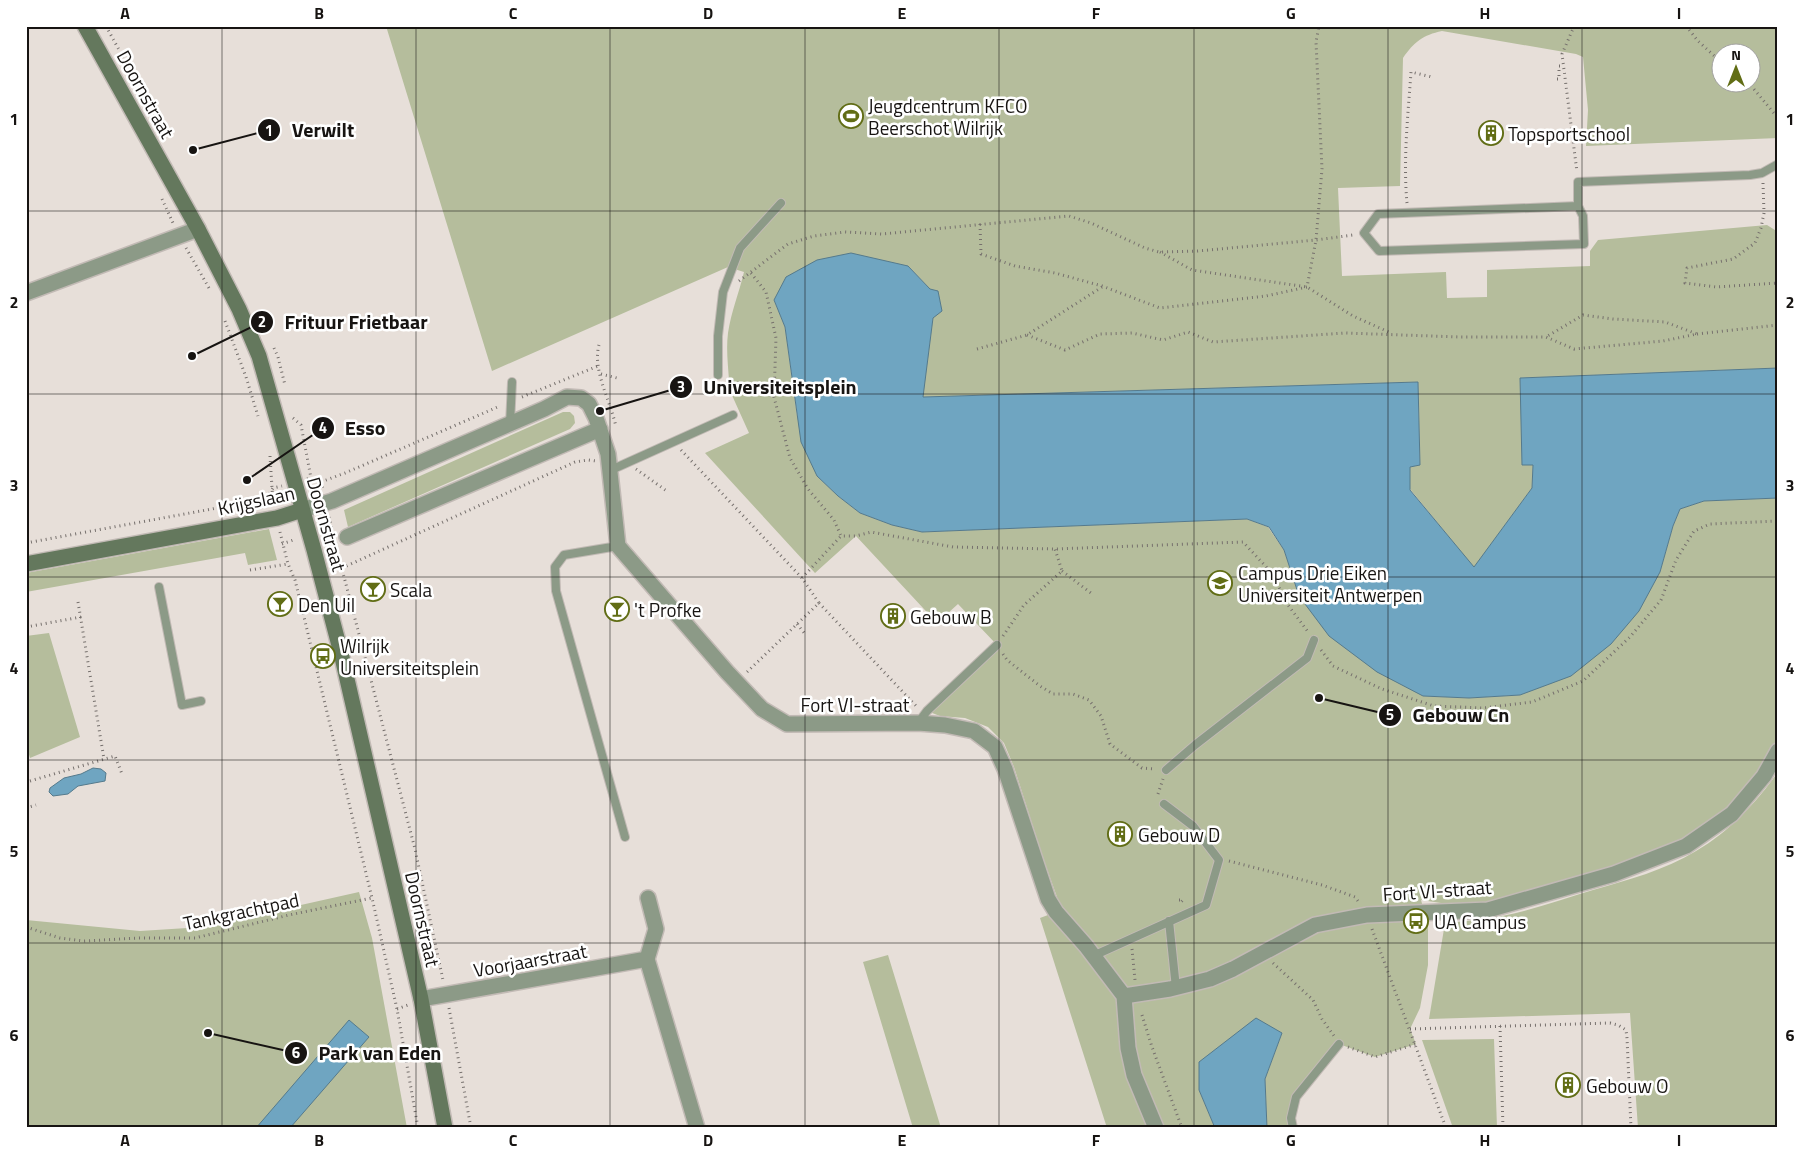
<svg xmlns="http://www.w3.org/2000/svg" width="1804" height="1154" viewBox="0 0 1804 1154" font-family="'Titillium Web',sans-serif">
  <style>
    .green { fill: #b5bd9c; fill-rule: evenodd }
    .water { fill: #6fa5c1; stroke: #557a8c }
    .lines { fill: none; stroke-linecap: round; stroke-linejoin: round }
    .lane-casing { stroke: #c2bab5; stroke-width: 10 }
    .street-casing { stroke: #c2bab5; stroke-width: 18 }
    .secondary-casing { stroke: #c2bab5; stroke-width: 18 }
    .path { stroke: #76706d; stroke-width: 3; stroke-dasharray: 1 4; stroke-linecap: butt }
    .lane { stroke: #8c9a87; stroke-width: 8 }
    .street { stroke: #8c9a87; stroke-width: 15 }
    .secondary { stroke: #64785d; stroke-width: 15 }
    .grid { fill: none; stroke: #171412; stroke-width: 1; stroke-opacity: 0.55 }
    .labels { text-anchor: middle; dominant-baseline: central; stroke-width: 5; stroke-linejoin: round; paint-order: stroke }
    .street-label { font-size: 19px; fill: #171412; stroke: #fff }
    .poi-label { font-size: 19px; fill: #171412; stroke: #fff; text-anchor: start }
    .leader { fill: none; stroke: #171412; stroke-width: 2 }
    .callout-dot { fill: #171412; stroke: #fff; stroke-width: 2 }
    .mark-label { font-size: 15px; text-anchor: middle; font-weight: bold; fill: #fff }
    .callout-label { font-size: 20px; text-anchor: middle; font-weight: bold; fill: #171412; stroke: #fff; stroke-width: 5; stroke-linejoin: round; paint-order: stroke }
    .neatline { fill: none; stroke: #171412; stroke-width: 2 }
    .grid-label { font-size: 16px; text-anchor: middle; font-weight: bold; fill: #171412 }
  </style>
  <rect width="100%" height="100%" fill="#e7dfd9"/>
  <path class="green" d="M 386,26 L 1778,26 L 1778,138 L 1586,146 L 1588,110 L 1583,57 L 1576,54 L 1442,31 C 1423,35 1414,42 1403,58 L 1400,186 L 1338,188 L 1342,276 L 1446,272 L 1447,298 L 1487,297 L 1487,270 L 1590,266 L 1590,251 L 1598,240 L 1767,225 L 1778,232 L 1778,368 L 1520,378 L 1523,465 L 1533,465 L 1532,488 L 1474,568 L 1410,489 L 1410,467 L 1420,464 L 1418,382 L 922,397 L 933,318 L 930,289 L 908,266 L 774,300 L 785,327 L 797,415 L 817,476 L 838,496 L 860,513 L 892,525 L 922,532 L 1247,519 L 1268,527 L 1284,550 L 1299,596 L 1423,696 L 1469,698 L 1520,695 L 1660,572 L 1673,526 L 1680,509 L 1704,501 L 1778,498 L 1778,751 L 1764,776 L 1686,846 L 1488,910 L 1421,900 L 1428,925 L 1428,965 L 1420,1008 L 1410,1029 L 1416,1044 L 1375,1057 L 1339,1044 L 1296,1097 L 1293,1128 L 1267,1128 L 1265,1079 L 1282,1033 L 1199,1090 L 1215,1128 L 1107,1128 L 1040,918 L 1056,912 L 1057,897 L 1043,858 L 1014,767 L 1004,743 L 988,727 L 965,718 L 940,716 L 927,711 L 997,645 L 958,604 L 937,623 L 856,536 L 815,573 L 705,453 L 749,433 L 726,382 L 729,380 C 728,365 726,349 728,333 C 731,312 739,293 744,272 L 728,267 L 492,371 ZM 1722,52 L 1752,52 L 1752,82 L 1722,82 Z
    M 563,412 L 570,412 L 574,416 L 575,423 L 570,429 L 348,527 L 344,510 Z
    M 269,529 L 277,560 L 248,565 L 245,553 L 26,592 L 26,573 Z
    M 49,633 L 80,737 L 30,758 L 26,745 L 26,636 Z
    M 1778,772 L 1778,1128 L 1638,1128 L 1630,1013 L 1429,1019 L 1445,923 C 1464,921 1483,920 1502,916 C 1533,910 1563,899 1593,890 C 1628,880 1665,870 1696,851 C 1729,832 1756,803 1778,772 Z
    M 359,892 L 372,938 L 407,1128 L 26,1128 L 26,920 L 140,931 L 203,927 Z
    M 888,955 L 941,1128 L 913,1128 L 863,962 Z
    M 1494,1039 L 1497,1128 L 1453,1128 L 1422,1040 Z"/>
  <path class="water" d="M 851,253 L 908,266 L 930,289 L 938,291 L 942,311 L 933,318 L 923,397 L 1418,382 L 1420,465 L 1410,467 L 1410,490 L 1474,567 L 1532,488 L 1533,465 L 1522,465 L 1520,378 L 1778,368 L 1778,498 L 1704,501 L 1680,509 L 1673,526 L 1660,572 L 1639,611 L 1611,644 L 1571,676 L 1520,695 L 1469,698 L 1423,696 L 1377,672 L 1329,636 L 1299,596 L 1284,550 L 1269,527 L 1247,519 L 922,532 L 892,525 L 860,513 L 838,496 L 817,476 L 801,442 L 785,327 L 774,300 L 786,277 L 817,260 Z
    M 93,768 L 101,769 L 106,773 L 105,781 L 78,786 L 68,794 L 53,796 L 49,792 L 50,788 L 64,778 L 81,774 Z
    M 1256,1018 L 1282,1033 L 1265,1079 L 1267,1128 L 1215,1128 L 1199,1090 L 1199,1062 Z
    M 349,1020 L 369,1037 L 290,1128 L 256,1128 Z"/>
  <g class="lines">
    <defs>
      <path id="lane" d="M 1578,206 L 1378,214 L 1364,233 L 1379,251 L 1584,244 L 1583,216 L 1578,206 L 1578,182 L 1750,175 L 1762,173 L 1778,164
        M 718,375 L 718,336 L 723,292 L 740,248 L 781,203
        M 510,424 L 512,382
        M 611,470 L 733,415
        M 618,546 L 564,555 L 555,567 L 556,591 L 625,837
        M 159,587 L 182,705 L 201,701
        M 918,723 L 927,711 L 997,645
        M 1166,770 L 1195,745 L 1307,658 L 1314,640
        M 1169,921 L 1176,988
        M 1093,956 L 1206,905 L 1219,860 L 1193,826 L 1164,804
        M 1293,1128 L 1291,1118 L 1296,1097 L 1339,1044"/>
      <path id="street" d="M 26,293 L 198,229
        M 302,510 L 332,501 L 544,409 L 567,397 L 581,398 L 589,404 L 596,418 L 608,454 L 618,546 L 727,672 L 762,709 L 787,724 L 918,723 L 945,725 L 974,731 L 995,747 L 1005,769 L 1048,899 L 1056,912 L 1086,946 L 1124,996 L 1128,1048 L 1134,1075 L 1156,1128
        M 347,537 L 600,429
        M 647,959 L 656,929 L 648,898
        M 1124,996 L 1170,989 L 1210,979 L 1233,969 L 1315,925 L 1367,915 L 1488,910 L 1614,874 L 1686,846 L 1732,814 L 1764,776 L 1778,751
        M 421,999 L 647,959 L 697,1128"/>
      <path id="secondary" d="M 85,26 L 198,229 L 239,309 L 259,356 L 314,550 L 341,653 L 421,999 L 445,1128
        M 26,564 L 277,518 L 302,510"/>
    </defs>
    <use href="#lane" class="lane-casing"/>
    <use href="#street" class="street-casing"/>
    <use href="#secondary" class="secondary-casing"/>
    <path class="path" d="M 106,26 L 155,116
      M 1575,26 L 1572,31 L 1562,54 L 1577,172
      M 1686,26 L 1698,41 L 1722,63
      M 1557,79 L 1559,79 L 1559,66 L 1564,66
      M 1747,82 L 1753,88 L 1778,118
      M 1763,183 L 1764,213 L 1761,228 L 1755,243 L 1733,259 L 1687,268 L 1685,283 L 1716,287 L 1778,283
      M 162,199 L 173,223
      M 1407,203 C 1403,160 1408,115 1411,72 L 1432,77
      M 980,224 L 981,254 L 1015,266 L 1055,273 L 1102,286 L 1160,308 L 1266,296 L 1307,287 L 1316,240 L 1322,169 L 1316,42 L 1319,26
      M 186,248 L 209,288
      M 1160,252 L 1192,270 L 1307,287 L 1353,316 L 1391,333
      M 751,273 L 766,292 L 776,338 L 774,397 L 790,458 L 808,489 L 834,520 L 841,536 L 856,536 L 871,532 L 953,547 L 1055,549 L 1243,542 L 1271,572 L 1288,605 L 1309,633
      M 739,281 L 788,244 L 814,236 L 845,232 L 882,234 L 1069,216 L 1091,223 L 1145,248 L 1159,252 L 1198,251 L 1316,240 L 1353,235
      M 225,321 L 246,377 L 258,416
      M 1697,334 L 1778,325
      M 1027,335 L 1065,350 L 1100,334 L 1132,333 L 1163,340 L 1188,332 L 1213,342 L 1345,333 L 1460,337 L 1546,337 L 1574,349 L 1663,341 L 1697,334 L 1665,322 L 1613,319 L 1583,315 L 1546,337
      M 599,345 C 592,370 611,402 616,427
      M 274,348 L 278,357 L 285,385
      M 977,349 L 1027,335 L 1102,287
      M 601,374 L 617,378
      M 728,379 L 774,397
      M 522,397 L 598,366
      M 293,418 L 301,425 L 311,478
      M 681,450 L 802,578 L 819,603 L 747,672
      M 270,456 L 273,504
      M 636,469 L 668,492
      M 307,479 L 311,478 L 321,482 L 345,473 L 500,406
      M 321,482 L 323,489
      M 329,517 L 333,533
      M 280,532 L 288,564 L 295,580 L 372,898 L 397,1009 L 418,1128
      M 26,543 L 261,500 L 268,496 L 273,488 L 282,486
      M 282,544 L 296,539
      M 336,546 L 415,849 L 443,980
      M 342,568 L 575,462 L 588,460 L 596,461
      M 250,570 L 288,564
      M 1062,571 L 1091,593
      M 802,578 L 841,536
      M 78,602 L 104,759
      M 819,603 L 918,708
      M 797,624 L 805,634
      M 26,627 L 81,617
      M 1003,636 L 1024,605 L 1062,571 L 1055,549
      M 1321,650 L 1333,666 L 1382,689 L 1434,706 L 1483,708 L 1532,702 L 1583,681 L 1630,637 L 1661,600 L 1676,560 L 1694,531 L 1710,524 L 1778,521
      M 1003,654 L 1007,660 L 1040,686 L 1053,694 L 1073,694 L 1089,700 L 1101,716 L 1110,744 L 1142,768 L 1155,769
      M 30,781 L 115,756 L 122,774
      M 1158,794 L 1163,779
      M 26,808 L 36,805
      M 1229,861 L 1322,885 L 1355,897 L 1358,901
      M 1179,900 L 1183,900 L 1180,903
      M 26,927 L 60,938 L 84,941 L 140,938 L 195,938 L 289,915 L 372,898
      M 1372,929 L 1446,1128
      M 1132,949 L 1135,980
      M 1273,963 L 1313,1000 L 1322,1019 L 1334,1036
      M 449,1008 L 471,1128
      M 397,1009 L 408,1005
      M 1142,1015 L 1152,1047 L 1182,1128
      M 1500,1026 L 1503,1128
      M 1410,1029 L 1610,1023 L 1618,1025 L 1626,1030 L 1627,1038 L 1631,1128
      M 1348,1047 L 1375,1057 L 1416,1044"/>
    <use href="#lane" class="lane"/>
    <use href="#street" class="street"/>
    <use href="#secondary" class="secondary"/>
  </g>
  <path class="grid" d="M 222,26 L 222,1128M 416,26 L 416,1128M 610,26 L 610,1128M 805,26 L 805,1128M 999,26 L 999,1128M 1194,26 L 1194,1128M 1388,26 L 1388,1128M 1582,26 L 1582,1128M 26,211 L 1778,211M 26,394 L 1778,394M 26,577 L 1778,577M 26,760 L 1778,760M 26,943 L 1778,943"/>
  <defs>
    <symbol id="stadium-ring" viewBox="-11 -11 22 22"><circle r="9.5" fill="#fff" stroke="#616d15" stroke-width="1.5"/><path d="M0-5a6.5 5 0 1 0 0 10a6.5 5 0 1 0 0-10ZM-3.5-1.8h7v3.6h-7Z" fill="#616d15"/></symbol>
    <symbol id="building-ring" viewBox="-11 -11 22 22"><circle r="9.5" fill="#fff" stroke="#616d15" stroke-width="1.5"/><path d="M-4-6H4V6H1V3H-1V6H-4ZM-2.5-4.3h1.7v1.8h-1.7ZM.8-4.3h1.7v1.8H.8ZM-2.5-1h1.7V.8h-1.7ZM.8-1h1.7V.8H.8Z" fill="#616d15"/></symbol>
    <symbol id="university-ring" viewBox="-11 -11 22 22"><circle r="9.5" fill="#fff" stroke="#616d15" stroke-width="1.5"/><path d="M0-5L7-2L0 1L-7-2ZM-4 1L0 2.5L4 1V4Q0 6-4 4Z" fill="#616d15"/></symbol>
    <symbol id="bar-ring" viewBox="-11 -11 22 22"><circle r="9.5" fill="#fff" stroke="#616d15" stroke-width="1.5"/><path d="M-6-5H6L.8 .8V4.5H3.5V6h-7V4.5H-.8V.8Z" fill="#616d15"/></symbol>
    <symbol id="bus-ring" viewBox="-11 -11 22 22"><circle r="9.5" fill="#fff" stroke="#616d15" stroke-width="1.5"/><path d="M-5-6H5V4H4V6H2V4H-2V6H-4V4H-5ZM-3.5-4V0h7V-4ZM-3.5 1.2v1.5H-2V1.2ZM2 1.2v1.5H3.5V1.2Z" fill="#616d15"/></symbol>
  </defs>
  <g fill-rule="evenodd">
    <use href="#stadium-ring" x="837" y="102" width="28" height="28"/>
    <use href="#building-ring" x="1477" y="119" width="28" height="28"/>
    <use href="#university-ring" x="1206" y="569" width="28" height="28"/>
    <use href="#bar-ring" x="359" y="575" width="28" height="28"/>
    <use href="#bar-ring" x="266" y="590" width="28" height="28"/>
    <use href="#bar-ring" x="603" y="595" width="28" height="28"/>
    <use href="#building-ring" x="879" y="602" width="28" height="28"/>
    <use href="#bus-ring" x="309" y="642" width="28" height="28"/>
    <use href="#building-ring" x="1106" y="820" width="28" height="28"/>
    <use href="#bus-ring" x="1402" y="907" width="28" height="28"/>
    <use href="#building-ring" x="1554" y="1071" width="28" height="28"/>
  </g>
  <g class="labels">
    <g class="street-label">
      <text transform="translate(146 94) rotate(61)">Doornstraat</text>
      <text transform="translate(256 500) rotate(-12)">Krijgslaan</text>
      <text transform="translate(327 524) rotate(74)">Doornstraat</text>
      <text x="855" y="704">Fort VI-straat</text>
      <text transform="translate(1437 890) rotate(-4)">Fort VI-straat</text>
      <text transform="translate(241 911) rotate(-12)">Tankgrachtpad</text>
      <text transform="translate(423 919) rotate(77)">Doornstraat</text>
      <text transform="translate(530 960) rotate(-10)">Voorjaarstraat</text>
    </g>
    <g class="poi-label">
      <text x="868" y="105">Jeugdcentrum KFCO<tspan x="868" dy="22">Beerschot Wilrijk</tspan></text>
      <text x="1508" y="133">Topsportschool</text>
      <text x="1238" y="572">Campus Drie Eiken<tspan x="1238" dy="22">Universiteit Antwerpen</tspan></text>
      <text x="390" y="589">Scala</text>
      <text x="298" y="604">Den Uil</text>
      <text x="634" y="609">'t Profke</text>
      <text x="910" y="616">Gebouw B</text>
      <text x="340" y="645">Wilrijk<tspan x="340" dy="22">Universiteitsplein</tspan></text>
      <text x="1138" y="834">Gebouw D</text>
      <text x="1434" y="921">UA Campus</text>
      <text x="1586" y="1085">Gebouw O</text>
    </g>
  </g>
  <path class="leader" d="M193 150L269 130M192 356L262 322M600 411L681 387M247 480L323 428M1319 698L1390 715M208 1033L296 1053"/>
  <g class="callout-dot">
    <circle cx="193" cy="150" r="5"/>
    <circle cx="192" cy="356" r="5"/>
    <circle cx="600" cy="411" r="5"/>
    <circle cx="247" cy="480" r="5"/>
    <circle cx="1319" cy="698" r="5"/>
    <circle cx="208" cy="1033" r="5"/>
    <circle cx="269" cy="130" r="12"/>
    <circle cx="262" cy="322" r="12"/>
    <circle cx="681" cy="387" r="12"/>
    <circle cx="323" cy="428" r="12"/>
    <circle cx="1390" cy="715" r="12"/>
    <circle cx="296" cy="1053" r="12"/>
  </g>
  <g class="mark-label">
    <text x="269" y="136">1</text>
    <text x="262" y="327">2</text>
    <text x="681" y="392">3</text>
    <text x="323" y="433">4</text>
    <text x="1390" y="720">5</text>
    <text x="296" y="1058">6</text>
  </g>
  <g class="callout-label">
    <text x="323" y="137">Verwilt</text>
    <text x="356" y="329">Frituur Frietbaar</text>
    <text x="780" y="394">Universiteitsplein</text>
    <text x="365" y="435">Esso</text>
    <text x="1461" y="722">Gebouw Cn</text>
    <text x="380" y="1060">Park van Eden</text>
  </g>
  <rect width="1804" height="1154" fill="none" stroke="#ffffff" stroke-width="55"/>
  <g transform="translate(1736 68)"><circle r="24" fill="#ffffff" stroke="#a2a1a0"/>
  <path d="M0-4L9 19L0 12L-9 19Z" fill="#616d15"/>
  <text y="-8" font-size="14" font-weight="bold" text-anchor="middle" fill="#171412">N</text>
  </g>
  <rect x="28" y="28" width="1748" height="1098" class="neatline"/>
  <g class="grid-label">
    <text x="125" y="19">A</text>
    <text x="319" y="19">B</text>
    <text x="513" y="19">C</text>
    <text x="708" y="19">D</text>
    <text x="902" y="19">E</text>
    <text x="1096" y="19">F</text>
    <text x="1291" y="19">G</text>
    <text x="1485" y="19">H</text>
    <text x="1679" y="19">I</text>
    <text x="14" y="125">1</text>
    <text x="1790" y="125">1</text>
    <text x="14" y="308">2</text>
    <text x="1790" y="308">2</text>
    <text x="14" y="491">3</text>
    <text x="1790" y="491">3</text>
    <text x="14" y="674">4</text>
    <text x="1790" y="674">4</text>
    <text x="14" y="857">5</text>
    <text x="1790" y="857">5</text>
    <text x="14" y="1041">6</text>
    <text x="1790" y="1041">6</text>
    <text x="125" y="1146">A</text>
    <text x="319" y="1146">B</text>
    <text x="513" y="1146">C</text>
    <text x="708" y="1146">D</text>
    <text x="902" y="1146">E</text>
    <text x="1096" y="1146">F</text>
    <text x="1291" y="1146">G</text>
    <text x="1485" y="1146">H</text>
    <text x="1679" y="1146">I</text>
  </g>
</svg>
